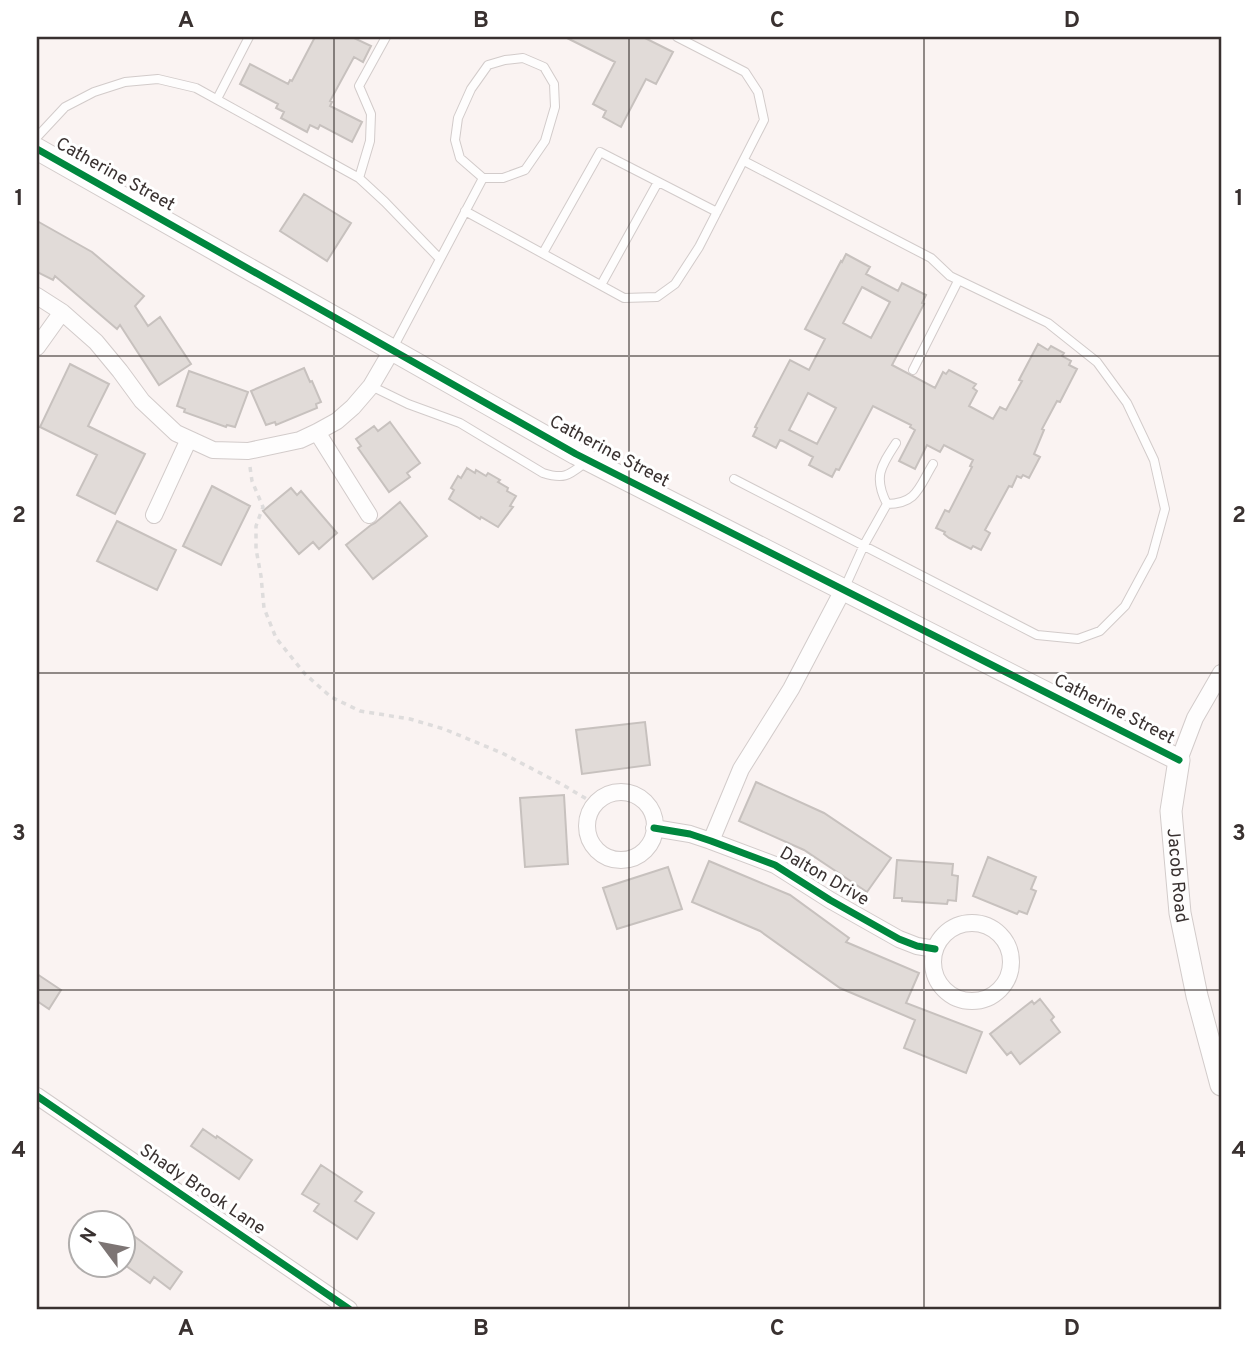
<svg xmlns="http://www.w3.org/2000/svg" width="1258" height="1346" viewBox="0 0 1258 1346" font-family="Overpass,sans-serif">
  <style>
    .building { fill: #e1dbd8; stroke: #c7c1be; stroke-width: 2; fill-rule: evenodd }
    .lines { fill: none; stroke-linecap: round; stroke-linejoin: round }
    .service-casing { stroke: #d2cbca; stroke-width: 10 }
    .minor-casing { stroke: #d2cbca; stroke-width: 18 }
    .tertiary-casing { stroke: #d2cbca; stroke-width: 23 }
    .path { stroke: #dedcdc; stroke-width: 3.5; stroke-dasharray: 5 5; stroke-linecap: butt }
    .service { stroke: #fefdfd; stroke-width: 8 }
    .minor { stroke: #fefdfd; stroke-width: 16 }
    .tertiary { stroke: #fefdfd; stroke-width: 21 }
    .cycleway-casing { stroke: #fff; stroke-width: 11 }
    .cycleway { stroke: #00873e; stroke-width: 7 }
    .grid { fill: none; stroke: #393130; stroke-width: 2; stroke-opacity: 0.55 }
    .labels { text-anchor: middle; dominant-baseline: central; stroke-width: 6; stroke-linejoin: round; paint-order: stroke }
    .street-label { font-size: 18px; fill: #393130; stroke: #fff }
    .neatline { fill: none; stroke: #393130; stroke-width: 2.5 }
    .grid-label { font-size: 23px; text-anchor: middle; font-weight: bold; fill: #393130 }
  </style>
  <rect width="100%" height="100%" fill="#faf3f2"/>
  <path class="building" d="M 315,37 L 352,37 L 371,46 L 363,62 L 354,57 L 330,101 L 332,102 L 330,106 L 362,122 L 352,142 L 320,125 L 318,129 L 310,125 L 307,132 L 281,118 L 284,112 L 276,108 L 278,104 L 240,84 L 250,64 L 288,84 L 290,80 L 292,81 Z
    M 565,37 L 643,37 L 673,52 L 656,84 L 646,79 L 621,127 L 603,117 L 606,111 L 593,104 L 615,62 Z
    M 304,194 L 351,223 L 327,261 L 280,231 Z
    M 37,221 L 92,252 L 144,296 L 135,306 L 148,326 L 160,317 L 191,364 L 159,385 L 120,325 L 117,329 L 55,276 L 53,280 L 37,272 Z
    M 846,254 L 870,267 L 866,274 L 898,291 L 902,283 L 926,295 L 922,303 L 924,304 L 892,365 L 935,388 L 943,372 L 946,374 L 949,370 L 976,384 L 973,388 L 977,391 L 969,406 L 993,419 L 1000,407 L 1006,410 L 1022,381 L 1019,380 L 1038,344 L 1048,350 L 1051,346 L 1064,353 L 1062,356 L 1071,361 L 1069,365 L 1077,369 L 1060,402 L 1057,401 L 1042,429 L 1044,430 L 1034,454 L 1040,457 L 1029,478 L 1023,475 L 1021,478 L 1017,476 L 1012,487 L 1009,486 L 985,530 L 990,533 L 981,550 L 973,546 L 971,549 L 949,538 L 944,534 L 945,532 L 936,528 L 945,510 L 949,512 L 972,467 L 970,466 L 973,460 L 944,445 L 940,452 L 927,445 L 915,469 L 899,461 L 915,430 L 910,427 L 911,425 L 873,406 L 839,470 L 836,469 L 832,477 L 809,465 L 813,457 L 783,441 L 780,440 L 776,448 L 753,436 L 757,428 L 755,427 L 790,360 L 809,370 L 825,339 L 805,329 L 841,261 L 842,262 ZM 862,287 L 890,302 L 871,338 L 843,323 ZM 808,393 L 836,408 L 817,444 L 789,430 Z
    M 70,364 L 109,384 L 88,426 L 145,454 L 115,514 L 77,495 L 97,455 L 40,427 Z
    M 304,368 L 310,382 L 312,381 L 321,402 L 316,404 L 317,408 L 276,425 L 275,422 L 266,425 L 251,391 Z
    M 189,371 L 248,392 L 235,427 L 227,425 L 226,427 L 184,412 L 185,409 L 177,406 Z
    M 390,422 L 420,463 L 407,473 L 410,477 L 389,492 L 358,448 L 361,446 L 356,439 L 374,426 L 378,431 Z
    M 467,468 L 475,473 L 476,470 L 486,476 L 488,473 L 500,480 L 498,482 L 508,488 L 507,491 L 516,496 L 510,506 L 513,507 L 498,527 L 481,517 L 480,519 L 449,499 L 454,490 L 451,488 L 458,476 L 461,478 Z
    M 212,486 L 250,506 L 221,565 L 183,546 Z
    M 291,488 L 297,495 L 301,491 L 337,533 L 319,549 L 313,542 L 299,554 L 263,511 Z
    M 400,502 L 427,536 L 373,579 L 346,545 L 371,525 L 375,523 Z
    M 117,521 L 176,550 L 157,590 L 97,561 Z
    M 645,722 L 650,765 L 582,774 L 576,730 Z
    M 756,782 L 824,813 L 891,858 L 867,892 L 804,850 L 739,821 Z
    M 564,795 L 568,864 L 525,867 L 520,798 Z
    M 988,857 L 1036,877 L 1031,889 L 1036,891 L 1027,914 L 1019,911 L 1017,914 L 973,896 Z
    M 897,860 L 953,864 L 952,875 L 958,876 L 956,901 L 948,900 L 947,904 L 902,901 L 902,898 L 894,898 Z
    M 709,861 L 790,895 L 849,938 L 846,942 L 919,973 L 906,1003 L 982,1032 L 966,1073 L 904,1048 L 915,1020 L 840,988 L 760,931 L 692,902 Z
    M 668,867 L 682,909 L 617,929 L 603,888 Z
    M 37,974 L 61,990 L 49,1009 L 37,1001 Z
    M 1040,999 L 1054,1017 L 1051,1020 L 1060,1032 L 1020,1064 L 1011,1052 L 1007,1055 L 990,1034 L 1032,1001 L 1034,1004 Z
    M 203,1129 L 216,1138 L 217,1136 L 252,1160 L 239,1179 L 191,1146 Z
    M 321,1165 L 362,1192 L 355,1201 L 374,1213 L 357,1239 L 314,1211 L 319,1204 L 302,1194 Z
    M 130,1233 L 182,1272 L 170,1289 L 154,1277 L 150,1283 L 122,1263 L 122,1243 Z"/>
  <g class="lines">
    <defs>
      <path id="service" d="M 523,58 L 544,67 L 554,84 L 555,107 L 545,141 L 525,170 L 503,178 L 483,178 L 460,158 L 455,140 L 458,118 L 471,89 L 488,65 L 505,60 Z
        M 217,99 L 249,37
        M 37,137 L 65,107 L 94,92 L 125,82 L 158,79 L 196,88 L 359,178 L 385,202 L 440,259
        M 359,178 L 370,141 L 371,114 L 359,86 L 386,37
        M 465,211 L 624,298 L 657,297 L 675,284 L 699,247 L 764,120 L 758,92 L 745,72 L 677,37
        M 543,253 L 600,152 L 717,212
        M 601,285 L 658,182
        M 393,348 L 483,178
        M 913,370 L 958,281
        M 371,386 L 408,404 L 460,423 L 543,473 C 565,480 569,475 586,462
        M 734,479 L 1037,635 L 1078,639 L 1100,631 L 1125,606 L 1152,556 L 1165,509 L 1154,460 L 1127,403 L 1097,362 L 1048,323 L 950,276 L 931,258 L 744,161
        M 887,504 C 873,477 881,466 896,443
        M 887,504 C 917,504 919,487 933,464
        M 845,587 L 864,545 L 887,504"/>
      <path id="minor" d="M 37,296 L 62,312 L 96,342 L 120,371 L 142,401 L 176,433 L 213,450 L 248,451 L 300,440 L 317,432 L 337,421 L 353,407 L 371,386 L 392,350
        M 37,347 L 62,312
        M 317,432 L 369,515
        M 154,515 L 189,439
        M 1179,760 L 1195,718 L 1221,673
        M587 826a34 34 0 1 1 68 0a34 34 0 1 1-68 0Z
        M 654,828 L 690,834 L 711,841 L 775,865 L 830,900 L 899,939 L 917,946 L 935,949
        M 711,841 L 741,769 L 791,689 L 843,590
        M933 962a39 39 0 1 1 78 0a39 39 0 1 1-78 0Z
        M 37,1096 L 349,1309"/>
      <g id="tertiary">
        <path id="s1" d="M 37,149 L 576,454 L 1179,760 L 1171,811 L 1180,913 L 1197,996 L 1221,1085"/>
      </g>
    </defs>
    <use href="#service" class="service-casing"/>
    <use href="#minor" class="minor-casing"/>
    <use href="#tertiary" class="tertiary-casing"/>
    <path class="path" d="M 250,467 L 252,481 L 263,507 L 256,526 L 256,549 L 261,576 L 264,608 L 276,638 L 305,674 L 331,697 L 360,711 L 410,719 L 444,729 L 502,753 L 563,785 L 595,804"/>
    <use href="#service" class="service"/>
    <use href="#minor" class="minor"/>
    <use href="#tertiary" class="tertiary"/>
    <defs>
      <path id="cycleway" d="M 37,149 L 576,454 L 1179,760
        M 654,828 L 690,834 L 711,841 L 775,865 L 830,900 L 899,939 L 917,946 L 935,949
        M 37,1096 L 349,1309"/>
    </defs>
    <use href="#cycleway" class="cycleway-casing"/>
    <use href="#cycleway" class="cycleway"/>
  </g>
  <path class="grid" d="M 334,37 L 334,1309M 629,37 L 629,1309M 924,37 L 924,1309M 37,356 L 1221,356M 37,673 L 1221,673M 37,990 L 1221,990"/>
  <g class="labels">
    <g class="street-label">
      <text transform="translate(115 175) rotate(29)">Catherine Street</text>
      <text transform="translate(609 452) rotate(28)">Catherine Street</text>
      <text transform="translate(1114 710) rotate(27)">Catherine Street</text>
      <text stroke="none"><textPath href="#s1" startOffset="1412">Jacob Road</textPath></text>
      <text transform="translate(824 877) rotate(30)">Dalton Drive</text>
      <text transform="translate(202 1190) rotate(34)">Shady Brook Lane</text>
    </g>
  </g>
  <rect width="1258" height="1346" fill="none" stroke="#ffffff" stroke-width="77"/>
  <g transform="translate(102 1244) rotate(302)"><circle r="33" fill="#ffffff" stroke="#b0adac" stroke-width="2"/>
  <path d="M0-5L12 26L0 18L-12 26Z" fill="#7d7574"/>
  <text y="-10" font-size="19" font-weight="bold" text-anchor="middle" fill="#393130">N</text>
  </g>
  <rect x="38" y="38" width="1182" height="1270" class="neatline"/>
  <g class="grid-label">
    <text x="186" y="27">A</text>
    <text x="481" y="27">B</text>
    <text x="777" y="27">C</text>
    <text x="1072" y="27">D</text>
    <text x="19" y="205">1</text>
    <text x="1239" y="205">1</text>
    <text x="19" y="522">2</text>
    <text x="1239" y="522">2</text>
    <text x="19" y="840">3</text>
    <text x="1239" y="840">3</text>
    <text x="19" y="1157">4</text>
    <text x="1239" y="1157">4</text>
    <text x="186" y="1335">A</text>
    <text x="481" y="1335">B</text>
    <text x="777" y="1335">C</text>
    <text x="1072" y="1335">D</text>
  </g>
</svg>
